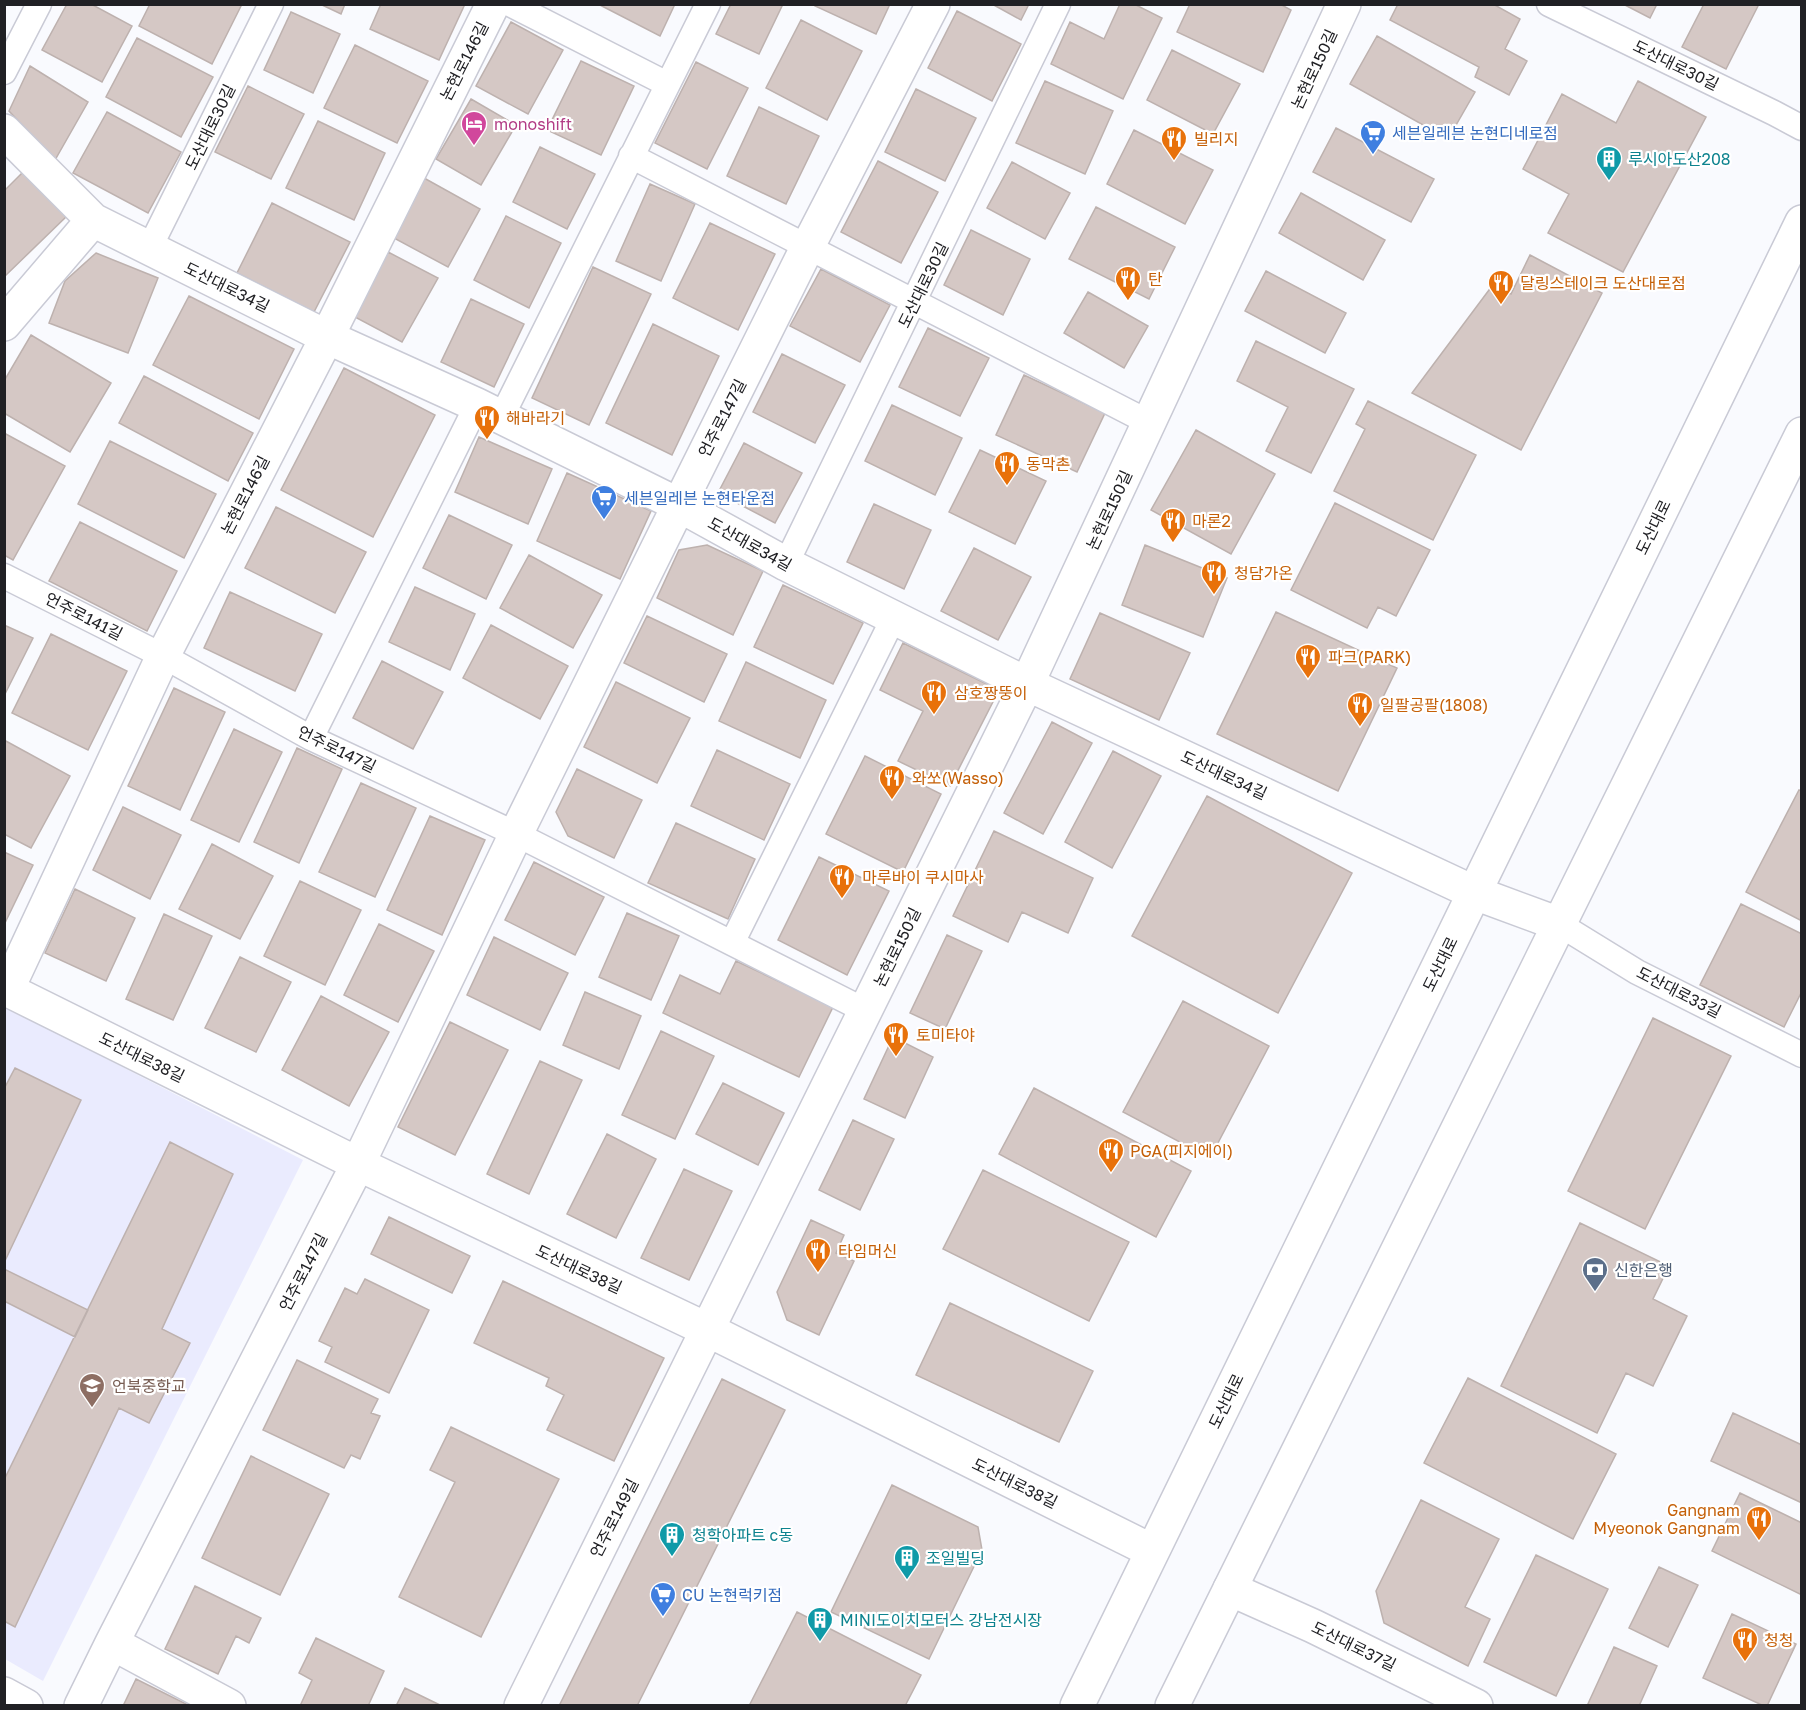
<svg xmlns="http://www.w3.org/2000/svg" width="1806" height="1710" viewBox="0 0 1806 1710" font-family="'Golos Text','Noto Sans KR',sans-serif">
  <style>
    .built { fill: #eaebfe }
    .building { fill: #d5c8c5; stroke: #bdb1ae; stroke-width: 1.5 }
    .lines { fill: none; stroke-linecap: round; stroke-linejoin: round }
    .service-casing { stroke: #c9cad5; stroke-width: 27 }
    .minor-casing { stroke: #c9cad5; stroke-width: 36 }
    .secondary-casing { stroke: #c9cad5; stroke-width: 36 }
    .service { stroke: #fff; stroke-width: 24 }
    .minor { stroke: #fff; stroke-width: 33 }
    .secondary { stroke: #fff; stroke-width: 33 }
    .labels { text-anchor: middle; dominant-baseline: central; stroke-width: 4.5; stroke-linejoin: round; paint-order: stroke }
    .street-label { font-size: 16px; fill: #202024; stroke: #fff }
    .hotel-label { font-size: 16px; fill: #b23c85; stroke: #fff; text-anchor: start }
    .shop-label { font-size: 16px; fill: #366cbe; stroke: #fff; text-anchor: start }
    .food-label { font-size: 16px; fill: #c56008; stroke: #fff; text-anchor: start }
    .culture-label { font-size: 16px; fill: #0d838f; stroke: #fff; text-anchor: start }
    .service-label { font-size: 16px; fill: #4e5e75; stroke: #fff; text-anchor: start }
    .education-label { font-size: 16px; fill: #785e54; stroke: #fff; text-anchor: start }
  </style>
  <rect width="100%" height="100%" fill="#f9fafe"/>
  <path class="built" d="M 4,1006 L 303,1160 L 43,1681 L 5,1659 Z"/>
  <path class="building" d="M 67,4 L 91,4 L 132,26 L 102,82 L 42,50 Z
    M 150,4 L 242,4 L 212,64 L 139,26 Z
    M 320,4 L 345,4 L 341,14 Z
    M 381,4 L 465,4 L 439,60 L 370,29 Z
    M 598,4 L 675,4 L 660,36 Z
    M 731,4 L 783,4 L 759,54 L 716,34 Z
    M 816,4 L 890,4 L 876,34 L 815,6 Z
    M 992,4 L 1029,4 L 1021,20 Z
    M 1120,4 L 1134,4 L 1162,18 L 1123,99 L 1051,64 L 1070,22 L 1104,39 Z
    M 1190,4 L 1280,4 L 1291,10 L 1263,72 L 1177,32 Z
    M 1398,4 L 1493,4 L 1520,19 L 1505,49 L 1527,61 L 1509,95 L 1475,77 L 1479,67 L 1390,20 Z
    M 1623,4 L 1657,4 L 1650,18 Z
    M 1704,4 L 1759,4 L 1726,69 L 1682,47 Z
    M 957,11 L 1021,44 L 992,101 L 928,68 Z
    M 291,12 L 340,34 L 313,93 L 264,70 Z
    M 801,20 L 862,51 L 827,120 L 766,88 Z
    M 511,22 L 563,50 L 528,114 L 476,86 Z
    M 1377,36 L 1475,92 L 1448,139 L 1350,84 Z
    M 137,38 L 213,77 L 181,137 L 106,97 Z
    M 355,45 L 428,81 L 397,143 L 324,108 Z
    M 1172,50 L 1240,84 L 1213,134 L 1147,100 Z
    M 581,61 L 634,86 L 601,155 L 547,130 Z
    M 696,62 L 748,88 L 707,169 L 655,143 Z
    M 30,66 L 88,102 L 55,160 L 9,111 Z
    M 1045,81 L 1113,111 L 1085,174 L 1016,143 Z
    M 1638,81 L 1706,117 L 1623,272 L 1548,233 L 1569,194 L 1523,169 L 1562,94 L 1616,123 Z
    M 248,86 L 304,114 L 271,179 L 215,152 Z
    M 916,89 L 976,118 L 945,181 L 885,152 Z
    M 471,99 L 516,125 L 481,185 L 436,159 Z
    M 759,107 L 819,136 L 786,204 L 727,176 Z
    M 107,112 L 181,152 L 148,213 L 73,173 Z
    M 318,121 L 385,153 L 354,220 L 286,188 Z
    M 1336,128 L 1434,179 L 1411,222 L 1313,172 Z
    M 1134,130 L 1213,170 L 1185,224 L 1107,184 Z
    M 540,147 L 595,174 L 567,229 L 513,202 Z
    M 878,161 L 938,192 L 901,263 L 841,232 Z
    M 1012,162 L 1070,193 L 1045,239 L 987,208 Z
    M 24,171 L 68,215 L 4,277 L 4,191 Z
    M 424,178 L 480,209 L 448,267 L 392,237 Z
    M 650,184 L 695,204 L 661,281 L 616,261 Z
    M 1301,193 L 1385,240 L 1363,280 L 1279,233 Z
    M 272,203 L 350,242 L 314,312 L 237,273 Z
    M 1096,207 L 1175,247 L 1149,299 L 1069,259 Z
    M 506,216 L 561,243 L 529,308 L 474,280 Z
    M 710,223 L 775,254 L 738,330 L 673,298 Z
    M 971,230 L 1030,259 L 1003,315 L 944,285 Z
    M 388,252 L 438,278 L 402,342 L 353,316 Z
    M 96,253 L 158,278 L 128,353 L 49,323 L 65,281 Z
    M 1530,255 L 1602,293 L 1521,450 L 1412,393 L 1492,286 L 1511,294 Z
    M 593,267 L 651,294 L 589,425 L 532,398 Z
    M 821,269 L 890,305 L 860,362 L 790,326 Z
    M 1266,271 L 1346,313 L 1325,353 L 1245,311 Z
    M 1088,292 L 1148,326 L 1124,368 L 1064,333 Z
    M 189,296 L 294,349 L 259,419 L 153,365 Z
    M 471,299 L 524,324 L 494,387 L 441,362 Z
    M 653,324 L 719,356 L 672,455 L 606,423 Z
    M 928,328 L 989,358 L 960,416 L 899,387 Z
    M 31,335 L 111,383 L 70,452 L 4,413 L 4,381 Z
    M 1256,341 L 1354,389 L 1311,473 L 1266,451 L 1288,407 L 1237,381 Z
    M 782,354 L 845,385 L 815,443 L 753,412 Z
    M 344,368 L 435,415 L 373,537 L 281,490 Z
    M 1024,375 L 1105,413 L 1077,472 L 996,435 Z
    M 144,376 L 253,433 L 228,481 L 119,423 Z
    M 1368,401 L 1476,455 L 1433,540 L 1334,491 L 1365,429 L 1356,424 Z
    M 892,405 L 962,438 L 935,495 L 865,461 Z
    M 1196,430 L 1275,474 L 1231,554 L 1151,510 Z
    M 4,433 L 65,466 L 13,560 L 4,555 Z
    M 479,437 L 552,469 L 528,524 L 455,492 Z
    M 110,441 L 216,494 L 184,558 L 78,504 Z
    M 744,443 L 802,473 L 775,523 L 718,493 Z
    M 980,450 L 1046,481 L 1015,544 L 949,512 Z
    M 567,473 L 651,511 L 620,579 L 537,541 Z
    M 1335,503 L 1430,550 L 1396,616 L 1378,607 L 1367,628 L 1291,590 Z
    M 874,504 L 931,530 L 904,589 L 847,562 Z
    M 276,507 L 366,552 L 335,613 L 245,568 Z
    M 449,515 L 512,545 L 486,599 L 423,568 Z
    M 80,522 L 177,571 L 147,631 L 49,581 Z
    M 707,545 L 763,571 L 733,635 L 657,598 L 679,550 Z
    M 1145,545 L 1227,578 L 1203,637 L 1122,605 Z
    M 974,548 L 1031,577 L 998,640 L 941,611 Z
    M 529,555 L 602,595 L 573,648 L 500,608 Z
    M 783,585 L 863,623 L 833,684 L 754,647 Z
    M 415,587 L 475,614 L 450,670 L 389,642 Z
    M 230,592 L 322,634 L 295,691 L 204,648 Z
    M 1276,612 L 1397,668 L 1338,791 L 1217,734 Z
    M 1100,613 L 1190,653 L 1159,720 L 1070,679 Z
    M 647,616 L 727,654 L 704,702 L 624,663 Z
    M 4,625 L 33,638 L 4,696 Z
    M 491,625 L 568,666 L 540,719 L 463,678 Z
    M 51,634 L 127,671 L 88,750 L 12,713 Z
    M 903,643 L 999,690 L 950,786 L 898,761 L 923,711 L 880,690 Z
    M 382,661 L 443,692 L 413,749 L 353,718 Z
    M 746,662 L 826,700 L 800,758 L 719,721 Z
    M 616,682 L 690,718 L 657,783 L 584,747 Z
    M 174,688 L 225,712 L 180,810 L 128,786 Z
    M 1052,722 L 1092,743 L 1043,834 L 1004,813 Z
    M 234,729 L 282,752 L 239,842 L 191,820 Z
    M 4,740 L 70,776 L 31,848 L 4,834 Z
    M 297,748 L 342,769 L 299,863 L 254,842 Z
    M 717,750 L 790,784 L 764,840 L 691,806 Z
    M 1113,751 L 1161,776 L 1112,868 L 1065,842 Z
    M 865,756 L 941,794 L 903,872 L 826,834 Z
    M 577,769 L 642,800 L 614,858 L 568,836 L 556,812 Z
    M 361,783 L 416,808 L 375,897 L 319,872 Z
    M 1799,790 L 1802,791 L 1802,921 L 1746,892 Z
    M 1207,796 L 1352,873 L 1278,1013 L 1132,936 Z
    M 123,807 L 181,835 L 150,899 L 93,870 Z
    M 430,816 L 485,840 L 442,935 L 387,910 Z
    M 676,823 L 755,859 L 728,919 L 648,883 Z
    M 994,831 L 1093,878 L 1068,933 L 1022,912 L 1008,942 L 953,916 Z
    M 212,844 L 273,876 L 240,939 L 179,909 Z
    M 4,852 L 33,865 L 4,925 Z
    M 819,857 L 889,891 L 847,975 L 778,940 Z
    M 534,862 L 604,897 L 575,955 L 505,920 Z
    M 300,881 L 361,910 L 325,985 L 264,956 Z
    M 75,889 L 135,918 L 106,981 L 45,953 Z
    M 1741,904 L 1802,934 L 1802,991 L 1784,1027 L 1700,985 Z
    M 627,913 L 679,936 L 651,1000 L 599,977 Z
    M 164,914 L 212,936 L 173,1020 L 126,999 Z
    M 379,924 L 434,951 L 398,1022 L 344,995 Z
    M 947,935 L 982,951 L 945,1029 L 910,1013 Z
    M 494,937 L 568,973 L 540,1030 L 467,995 Z
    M 240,957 L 291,982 L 256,1052 L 205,1028 Z
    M 736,961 L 833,1007 L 799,1077 L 663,1013 L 680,975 L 720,994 Z
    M 585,992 L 641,1016 L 619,1069 L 563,1045 Z
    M 321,996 L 389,1032 L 349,1106 L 282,1070 Z
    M 1183,1001 L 1269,1046 L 1210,1158 L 1123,1112 Z
    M 1653,1018 L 1731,1056 L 1645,1229 L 1568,1191 Z
    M 450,1022 L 508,1050 L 455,1155 L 398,1127 Z
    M 661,1031 L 714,1056 L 675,1139 L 622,1115 Z
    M 893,1037 L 933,1057 L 905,1118 L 864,1099 Z
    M 540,1061 L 582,1080 L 529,1194 L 487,1174 Z
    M 15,1068 L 81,1100 L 4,1263 L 4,1089 Z
    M 723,1083 L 784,1113 L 758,1165 L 696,1134 Z
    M 1034,1088 L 1191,1171 L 1156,1237 L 999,1154 Z
    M 853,1120 L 894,1139 L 860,1210 L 819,1190 Z
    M 607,1134 L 656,1159 L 616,1238 L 567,1214 Z
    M 170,1142 L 233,1174 L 162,1329 L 190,1343 L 149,1423 L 119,1408 L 15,1627 L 4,1621 L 4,1480 Z
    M 684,1169 L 732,1191 L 689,1280 L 641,1258 Z
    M 983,1170 L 1129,1242 L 1089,1321 L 943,1249 Z
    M 389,1217 L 470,1256 L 452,1293 L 371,1254 Z
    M 811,1220 L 844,1235 L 836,1253 L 854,1261 L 819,1335 L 787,1320 L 777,1292 Z
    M 1580,1223 L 1669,1266 L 1653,1299 L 1687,1316 L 1653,1386 L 1626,1373 L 1597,1433 L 1501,1386 Z
    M 4,1269 L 88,1310 L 75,1337 L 4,1301 Z
    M 365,1279 L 429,1310 L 389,1393 L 325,1362 L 332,1347 L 319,1341 L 345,1288 L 357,1294 Z
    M 503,1281 L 664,1358 L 614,1461 L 547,1430 L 564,1395 L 546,1386 L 549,1378 L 474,1343 Z
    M 950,1303 L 1093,1371 L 1059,1442 L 916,1375 Z
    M 297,1360 L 378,1399 L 371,1413 L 380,1416 L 360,1459 L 351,1455 L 344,1468 L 263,1430 Z
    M 1468,1378 L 1616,1454 L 1573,1539 L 1424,1463 Z
    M 722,1379 L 785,1410 L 637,1706 L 559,1706 Z
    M 1733,1413 L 1802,1445 L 1802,1503 L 1711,1461 Z
    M 451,1427 L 559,1479 L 481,1637 L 399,1597 L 455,1482 L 430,1470 Z
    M 251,1456 L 329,1494 L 280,1595 L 202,1558 Z
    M 892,1485 L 978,1527 L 982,1550 L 929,1659 L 831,1612 Z
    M 1740,1493 L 1802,1523 L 1802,1595 L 1712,1551 Z
    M 1421,1500 L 1499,1539 L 1465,1607 L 1490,1619 L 1468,1666 L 1384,1623 L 1376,1591 Z
    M 1536,1555 L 1608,1589 L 1556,1696 L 1484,1662 Z
    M 1659,1567 L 1698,1585 L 1668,1647 L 1629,1628 Z
    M 195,1586 L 261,1618 L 249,1643 L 236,1636 L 218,1674 L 165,1649 Z
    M 797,1612 L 921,1675 L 905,1706 L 749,1706 Z
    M 1732,1614 L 1796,1644 L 1767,1706 L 1764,1706 L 1703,1678 Z
    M 316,1638 L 384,1671 L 368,1706 L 300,1706 L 312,1680 L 299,1673 Z
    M 1614,1647 L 1657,1666 L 1639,1706 L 1587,1706 Z
    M 136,1679 L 190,1706 L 123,1706 Z
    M 405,1688 L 442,1706 L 396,1706 Z"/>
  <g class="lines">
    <defs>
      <path id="service" d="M 510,4 L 667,84
        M 1549,4 L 1774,113 L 1802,128
        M 4,72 L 39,4
        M 631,156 L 1150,423
        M 149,249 L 271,4
        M 501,418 L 708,4
        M 786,564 L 1058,4
        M 4,576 L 163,656 L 311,738 L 516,834 L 866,1011
        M 311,738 L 477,405
        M 1559,924 L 1637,972 L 1802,1055
        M 732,943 L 894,617"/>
      <path id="minor" d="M 4,131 L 93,220 L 327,337 L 477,405 L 679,505 L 786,564 L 1027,684 L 1475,893 L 1559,924
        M 4,324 L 93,220
        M 4,988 L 358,1164 L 708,1330 L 1152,1551
        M 7,990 L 163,656 L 327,337 L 493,4
        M 1230,1589 L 1313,1626 L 1476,1706
        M 112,1643 L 229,1706
        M 4,1694 L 26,1706
        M 81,1706 L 112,1643 L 358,1164 L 516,834 L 679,505 L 808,246 L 933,4
        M 521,1706 L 1027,684 L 1344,4"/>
      <path id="secondary" d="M 1077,1706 L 1802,222
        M 1172,1706 L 1802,434"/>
    </defs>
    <use href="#service" class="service-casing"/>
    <use href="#minor" class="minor-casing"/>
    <use href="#secondary" class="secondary-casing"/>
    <use href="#service" class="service"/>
    <use href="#minor" class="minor"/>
    <use href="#secondary" class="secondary"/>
  </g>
  <defs>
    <symbol id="hotel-pin" viewBox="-11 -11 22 30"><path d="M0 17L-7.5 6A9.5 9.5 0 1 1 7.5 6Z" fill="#d1479c" stroke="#fff"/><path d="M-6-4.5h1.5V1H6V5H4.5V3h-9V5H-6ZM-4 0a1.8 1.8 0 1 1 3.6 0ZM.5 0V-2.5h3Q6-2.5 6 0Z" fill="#fff"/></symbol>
    <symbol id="supermarket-pin" viewBox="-11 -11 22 30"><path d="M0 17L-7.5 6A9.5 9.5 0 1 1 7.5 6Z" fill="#3f7fe0" stroke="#fff"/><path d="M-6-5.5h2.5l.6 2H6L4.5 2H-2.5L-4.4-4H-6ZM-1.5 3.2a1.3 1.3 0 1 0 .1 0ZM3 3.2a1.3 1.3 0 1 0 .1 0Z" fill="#fff"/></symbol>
    <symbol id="restaurant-pin" viewBox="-11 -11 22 30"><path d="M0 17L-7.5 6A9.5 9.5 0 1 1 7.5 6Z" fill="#e8710a" stroke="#fff"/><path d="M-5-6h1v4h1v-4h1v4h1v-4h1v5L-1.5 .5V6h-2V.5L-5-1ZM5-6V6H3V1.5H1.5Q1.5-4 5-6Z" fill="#fff"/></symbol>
    <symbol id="building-pin" viewBox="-11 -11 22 30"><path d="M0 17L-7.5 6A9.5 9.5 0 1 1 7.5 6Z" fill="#0f9aa8" stroke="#fff"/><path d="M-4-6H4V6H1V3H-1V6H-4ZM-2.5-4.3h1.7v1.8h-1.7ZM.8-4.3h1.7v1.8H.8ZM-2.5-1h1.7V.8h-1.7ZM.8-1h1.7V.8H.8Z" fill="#fff"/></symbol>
    <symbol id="bank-pin" viewBox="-11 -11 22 30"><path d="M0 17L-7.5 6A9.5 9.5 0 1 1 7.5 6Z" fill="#5c6f8a" stroke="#fff"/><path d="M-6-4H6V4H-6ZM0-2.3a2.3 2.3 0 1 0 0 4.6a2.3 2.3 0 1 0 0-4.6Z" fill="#fff"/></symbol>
    <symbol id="school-pin" viewBox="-11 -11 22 30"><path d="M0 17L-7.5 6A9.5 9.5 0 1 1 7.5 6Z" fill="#8d6e63" stroke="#fff"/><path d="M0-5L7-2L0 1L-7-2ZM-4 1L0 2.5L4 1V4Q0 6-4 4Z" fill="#fff"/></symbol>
  </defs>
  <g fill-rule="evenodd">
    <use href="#hotel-pin" x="459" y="109" width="30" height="40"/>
    <use href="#supermarket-pin" x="1358" y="118" width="30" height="40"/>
    <use href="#restaurant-pin" x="1159" y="124" width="30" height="40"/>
    <use href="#building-pin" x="1594" y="144" width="30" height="40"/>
    <use href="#restaurant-pin" x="1113" y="264" width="30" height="40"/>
    <use href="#restaurant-pin" x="1486" y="268" width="30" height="40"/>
    <use href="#restaurant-pin" x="472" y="403" width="30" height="40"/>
    <use href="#restaurant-pin" x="992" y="449" width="30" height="40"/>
    <use href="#supermarket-pin" x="589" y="483" width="30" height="40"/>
    <use href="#restaurant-pin" x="1158" y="506" width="30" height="40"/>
    <use href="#restaurant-pin" x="1199" y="558" width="30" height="40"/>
    <use href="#restaurant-pin" x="1293" y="642" width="30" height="40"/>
    <use href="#restaurant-pin" x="919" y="678" width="30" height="40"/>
    <use href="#restaurant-pin" x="1345" y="690" width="30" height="40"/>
    <use href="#restaurant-pin" x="877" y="763" width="30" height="40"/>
    <use href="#restaurant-pin" x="827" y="862" width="30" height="40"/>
    <use href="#restaurant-pin" x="881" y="1020" width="30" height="40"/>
    <use href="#restaurant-pin" x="1096" y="1136" width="30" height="40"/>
    <use href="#restaurant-pin" x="803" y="1236" width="30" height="40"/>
    <use href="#bank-pin" x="1580" y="1255" width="30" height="40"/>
    <use href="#school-pin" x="77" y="1371" width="30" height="40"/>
    <use href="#restaurant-pin" x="1744" y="1504" width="30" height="40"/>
    <use href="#building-pin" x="657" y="1520" width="30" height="40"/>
    <use href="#building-pin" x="892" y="1543" width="30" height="40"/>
    <use href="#supermarket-pin" x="648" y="1580" width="30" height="40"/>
    <use href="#building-pin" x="805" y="1605" width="30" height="40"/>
    <use href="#restaurant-pin" x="1730" y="1625" width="30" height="40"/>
  </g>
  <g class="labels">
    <g class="street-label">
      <text transform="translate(464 61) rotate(-63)">논현로146길</text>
      <text transform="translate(1676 65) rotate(26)">도산대로30길</text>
      <text transform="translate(1314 69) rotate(-65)">논현로150길</text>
      <text transform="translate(210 127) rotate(-64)">도산대로30길</text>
      <text transform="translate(923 285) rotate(-64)">도산대로30길</text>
      <text transform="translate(227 287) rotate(26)">도산대로34길</text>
      <text transform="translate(722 418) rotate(-63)">언주로147길</text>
      <text transform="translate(245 495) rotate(-63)">논현로146길</text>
      <text transform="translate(1109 510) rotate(-65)">논현로150길</text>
      <text transform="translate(1653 527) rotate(-64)">도산대로</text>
      <text transform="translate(750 544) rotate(29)">도산대로34길</text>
      <text transform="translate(84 616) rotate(27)">언주로141길</text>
      <text transform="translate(337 749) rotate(26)">언주로147길</text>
      <text transform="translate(1224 775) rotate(25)">도산대로34길</text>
      <text transform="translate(897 947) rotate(-64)">논현로150길</text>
      <text transform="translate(1440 964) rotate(-64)">도산대로</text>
      <text transform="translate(1679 992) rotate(27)">도산대로33길</text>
      <text transform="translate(142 1057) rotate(26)">도산대로38길</text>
      <text transform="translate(579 1269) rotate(25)">도산대로38길</text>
      <text transform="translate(303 1272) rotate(-63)">언주로147길</text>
      <text transform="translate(1226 1401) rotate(-64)">도산대로</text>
      <text transform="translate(1015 1483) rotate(26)">도산대로38길</text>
      <text transform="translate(614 1518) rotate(-63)">언주로149길</text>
      <text transform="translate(1354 1646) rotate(26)">도산대로37길</text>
    </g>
    <g class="hotel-label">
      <text x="494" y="124">monoshift</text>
    </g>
    <g class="shop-label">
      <text x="1392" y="133">세븐일레븐 논현디네로점</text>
      <text x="624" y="498">세븐일레븐 논현타운점</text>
      <text x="682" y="1595">CU 논현럭키점</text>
    </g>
    <g class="food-label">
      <text x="1194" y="139">빌리지</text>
      <text x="1148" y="279">탄</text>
      <text x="1520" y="283">달링스테이크 도산대로점</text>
      <text x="506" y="418">해바라기</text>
      <text x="1026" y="464">동막촌</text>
      <text x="1192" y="521">마론2</text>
      <text x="1234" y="573">청담가온</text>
      <text x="1328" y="657">파크(PARK)</text>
      <text x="954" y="693">삼호짱뚱이</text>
      <text x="1380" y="705">일팔공팔(1808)</text>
      <text x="912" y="778">와쏘(Wasso)</text>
      <text x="862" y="877">마루바이 쿠시마사</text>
      <text x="916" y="1035">토미타야</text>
      <text x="1130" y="1151">PGA(피지에이)</text>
      <text x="838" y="1251">타임머신</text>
      <text x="1740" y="1510" text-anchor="end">Gangnam<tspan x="1740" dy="18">Myeonok Gangnam</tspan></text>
      <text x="1764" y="1640">청청</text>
    </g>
    <g class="culture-label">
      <text x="1628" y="159">루시아도산208</text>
      <text x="692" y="1535">청학아파트 c동</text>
      <text x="926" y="1558">조일빌딩</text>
      <text x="840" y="1620">MINI도이치모터스 강남전시장</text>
    </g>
    <g class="service-label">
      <text x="1614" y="1270">신한은행</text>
    </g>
    <g class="education-label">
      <text x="112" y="1386">언북중학교</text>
    </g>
  </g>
  <rect width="1806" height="1710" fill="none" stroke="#202024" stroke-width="12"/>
</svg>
